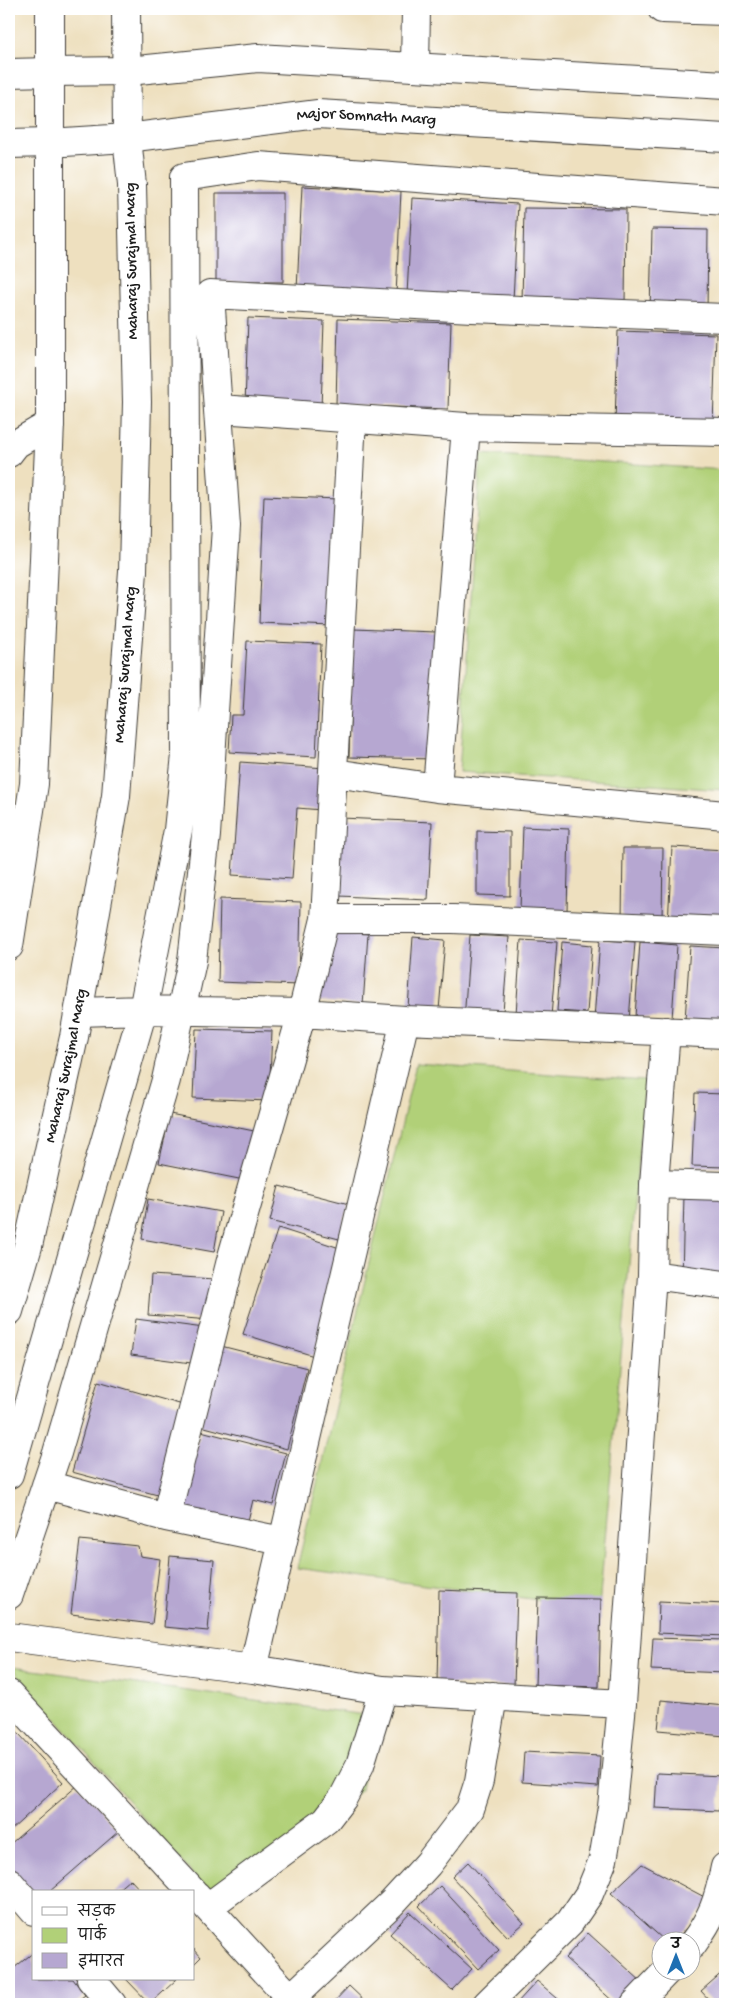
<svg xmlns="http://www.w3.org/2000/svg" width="734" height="2013" viewBox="0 0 734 2013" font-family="'Gochi Hand','Playpen Sans Deva',sans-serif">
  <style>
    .green { fill: #b1d078; stroke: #66764a }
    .building { fill: #b6a7d1 }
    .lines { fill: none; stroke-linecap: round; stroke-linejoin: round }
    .street-casing { stroke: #3c3934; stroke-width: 30 }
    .secondary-casing { stroke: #3c3934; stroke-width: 30 }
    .street { stroke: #fff; stroke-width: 28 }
    .secondary { stroke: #fff; stroke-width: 28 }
    .labels { text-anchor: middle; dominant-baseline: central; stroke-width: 4; stroke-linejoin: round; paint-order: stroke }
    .street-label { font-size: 16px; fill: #1c1c1c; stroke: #fff }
  </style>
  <rect width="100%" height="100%" fill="#fff"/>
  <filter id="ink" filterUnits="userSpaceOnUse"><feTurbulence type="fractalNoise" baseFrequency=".02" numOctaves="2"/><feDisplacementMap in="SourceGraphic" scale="10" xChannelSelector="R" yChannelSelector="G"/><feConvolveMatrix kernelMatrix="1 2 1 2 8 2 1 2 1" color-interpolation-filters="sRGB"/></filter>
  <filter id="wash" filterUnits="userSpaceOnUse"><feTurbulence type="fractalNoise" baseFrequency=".0096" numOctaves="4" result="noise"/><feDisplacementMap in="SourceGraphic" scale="20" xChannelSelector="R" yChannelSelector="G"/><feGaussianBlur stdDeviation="1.12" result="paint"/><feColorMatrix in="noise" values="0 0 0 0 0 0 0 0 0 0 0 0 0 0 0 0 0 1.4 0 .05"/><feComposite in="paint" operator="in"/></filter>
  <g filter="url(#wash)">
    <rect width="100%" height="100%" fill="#eee0bf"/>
    <path class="green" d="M 481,454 L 725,470 L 725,790 L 459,772 Z
      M 416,1064 L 645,1081 L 599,1608 L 297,1568 Z
      M 11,1667 L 373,1716 L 361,1790 L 223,1909 Z"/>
    <g id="blocks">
      <path class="building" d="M 302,186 L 401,191 L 396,295 L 297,290 Z
        M 216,193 L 283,193 L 283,282 L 216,282 Z
        M 412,198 L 518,204 L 513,300 L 407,295 Z
        M 524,208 L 626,209 L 625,305 L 522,303 Z
        M 652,229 L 708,230 L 707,313 L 650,312 Z
        M 248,318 L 324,321 L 321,409 L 245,406 Z
        M 338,319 L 451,323 L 448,409 L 336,405 Z
        M 618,331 L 716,334 L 713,425 L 615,422 Z
        M 264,496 L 338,499 L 332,626 L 259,623 Z
        M 353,629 L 436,632 L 432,759 L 349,757 Z
        M 247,641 L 321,644 L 316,757 L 229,752 L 231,715 L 243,715 Z
        M 240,762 L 325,768 L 322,810 L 297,808 L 292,879 L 232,875 Z
        M 341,818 L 432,822 L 428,900 L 339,896 Z
        M 523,827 L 569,829 L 567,911 L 520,909 Z
        M 477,831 L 510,832 L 510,896 L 477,895 Z
        M 672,847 L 725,850 L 725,927 L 668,924 Z
        M 623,848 L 663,848 L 662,920 L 622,920 Z
        M 220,899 L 301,902 L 299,985 L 218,982 Z
        M 324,931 L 368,934 L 363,1005 L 319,1001 Z
        M 470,935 L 509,937 L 502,1024 L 464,1021 Z
        M 413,937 L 445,940 L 439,1010 L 408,1008 Z
        M 521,940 L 557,942 L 551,1017 L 516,1014 Z
        M 600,940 L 635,942 L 629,1021 L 594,1019 Z
        M 562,942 L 592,945 L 587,1013 L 557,1011 Z
        M 640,942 L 677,945 L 672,1019 L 635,1017 Z
        M 690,946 L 725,948 L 721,1023 L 685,1020 Z
        M 196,1029 L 272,1031 L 269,1101 L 193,1098 Z
        M 695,1093 L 725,1094 L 725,1167 L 692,1166 Z
        M 170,1114 L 254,1131 L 244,1180 L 159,1163 Z
        M 279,1186 L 349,1204 L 339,1239 L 270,1221 Z
        M 684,1195 L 725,1196 L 725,1280 L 682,1279 Z
        M 148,1199 L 221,1212 L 214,1252 L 142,1239 Z
        M 278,1228 L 349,1251 L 314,1356 L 243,1334 Z
        M 151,1275 L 214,1279 L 210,1320 L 148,1315 Z
        M 136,1319 L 204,1328 L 199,1364 L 131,1355 Z
        M 221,1346 L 307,1368 L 287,1449 L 201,1426 Z
        M 98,1381 L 190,1407 L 165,1497 L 72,1472 Z
        M 201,1431 L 286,1453 L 273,1505 L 253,1500 L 246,1529 L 180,1512 Z
        M 80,1540 L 138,1546 L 140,1556 L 160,1559 L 152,1624 L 71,1614 Z
        M 170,1556 L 214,1560 L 208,1631 L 164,1627 Z
        M 439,1590 L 517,1593 L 514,1686 L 437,1683 Z
        M 538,1598 L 601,1599 L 599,1687 L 535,1685 Z
        M 659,1601 L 725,1604 L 725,1636 L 658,1633 Z
        M 653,1638 L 725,1640 L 725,1673 L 651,1670 Z
        M 661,1700 L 725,1706 L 725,1736 L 658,1730 Z
        M 9,1723 L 63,1782 L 9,1832 Z
        M 524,1752 L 600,1756 L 598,1787 L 522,1782 Z
        M 657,1773 L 722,1776 L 719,1811 L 655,1808 Z
        M 78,1785 L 119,1831 L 49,1892 L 34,1892 L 9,1869 L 9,1845 Z
        M 468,1862 L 524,1923 L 508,1937 L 452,1877 Z
        M 642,1864 L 710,1900 L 676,1940 L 664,1940 L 611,1893 Z
        M 130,1879 L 142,1892 L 115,1892 Z
        M 440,1886 L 499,1950 L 478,1969 L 419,1906 Z
        M 410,1912 L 472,1969 L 452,1990 L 390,1934 Z
        M 588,1933 L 642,1982 L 622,2004 L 616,2004 L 565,1958 Z
        M 194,1949 L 201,1957 L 194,1964 Z
        M 34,1952 L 34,1979 L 73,1979 L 85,1995 L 73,2004 L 9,2004 L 9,1972 Z
        M 725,1970 L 725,2004 L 713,2004 L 701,1991 Z
        M 126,1979 L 177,1979 L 150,2004 Z
        M 537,1981 L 564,2004 L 516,2004 Z
        M 349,1986 L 368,2004 L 332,2004 Z"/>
    </g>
  </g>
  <g filter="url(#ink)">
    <use href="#blocks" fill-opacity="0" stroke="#3c3934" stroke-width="1"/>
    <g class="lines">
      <defs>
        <path id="street" d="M 662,9 L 725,11
          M 415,67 L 416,9
          M 9,73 L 50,72
          M 9,144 L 49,143
          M 220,409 L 466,427 L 725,432
          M 9,453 L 16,444 L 50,424
          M 334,773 L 437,788 L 725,815
          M 437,788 L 466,427
          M 325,919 L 453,919 L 725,931
          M 79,1012 L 143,1010 L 302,1013 L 405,1020 L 725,1034
          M 654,1184 L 725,1186
          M 652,1275 L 725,1285
          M 9,1474 L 143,1010 L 178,830 L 186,755 L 184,177 L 258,166 L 725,201
          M 46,1485 L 166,1517 L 282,1541
          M 166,1517 L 231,1260 L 302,1013 L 325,919 L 352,419
          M 9,1595 L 57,1453 L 166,1080 L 192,961 L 206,835 L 226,527 L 210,294 L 472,308 L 725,318
          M 9,1637 L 253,1669 L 383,1690 L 622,1704
          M 253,1669 L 405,1020
          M 9,1694 L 193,1892
          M 9,1882 L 34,1911
          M 196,1895 L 296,2004
          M 208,1907 L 326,1820 L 343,1798 L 360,1765 L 383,1690
          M 692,1945 C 713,1916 718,1902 725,1867
          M 91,1979 L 112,2004
          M 291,1998 L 392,1903 L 428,1864 L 470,1809 L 479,1781 L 493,1696
          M 487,2004 L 570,1922 L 589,1894 L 603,1860 L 612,1807 L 622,1704 L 652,1275 L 654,1184 L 666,1031
          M 635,2004 L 668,1970"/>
        <g id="secondary">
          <path d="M 50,72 L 128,71 L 258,58 L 725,85"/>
          <path id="s1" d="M 49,143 L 127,138 L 318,114 L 725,138"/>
          <path d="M 9,946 L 34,784 L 50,424 L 50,9"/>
          <path id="s2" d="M 9,1311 L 28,1246 L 74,1037 L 116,796 L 133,571 L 137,402 L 132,185 L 127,138 L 126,9"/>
        </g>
      </defs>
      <use href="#street" class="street-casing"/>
      <use href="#secondary" class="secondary-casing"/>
      <use href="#street" class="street"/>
      <use href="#secondary" class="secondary"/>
    </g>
  </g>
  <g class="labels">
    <g class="street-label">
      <text stroke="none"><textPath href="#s1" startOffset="319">Major Somnath Marg</textPath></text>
      <text transform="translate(133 261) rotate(-91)">Maharaj Surajmal Marg</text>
      <text stroke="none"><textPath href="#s2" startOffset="658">Maharaj Surajmal Marg</textPath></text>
      <text stroke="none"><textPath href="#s2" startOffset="252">Maharaj Surajmal Marg</textPath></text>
    </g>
  </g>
  <rect width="734" height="2013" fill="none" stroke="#fff" stroke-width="30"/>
  <rect x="32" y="1890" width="162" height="90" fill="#ffffff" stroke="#a4a4a4"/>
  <rect x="42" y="1907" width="25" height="8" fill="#ffffff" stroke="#a4a4a4"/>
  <text x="78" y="1916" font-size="15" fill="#1c1c1c">सड़क</text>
  <rect x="42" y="1928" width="25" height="15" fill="#b1d078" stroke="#a4a4a4"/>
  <text x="78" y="1940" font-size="15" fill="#1c1c1c">पार्क</text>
  <rect x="42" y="1953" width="25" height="15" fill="#b6a7d1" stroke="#a4a4a4"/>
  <text x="78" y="1966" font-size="15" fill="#1c1c1c">इमारत</text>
  <g transform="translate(676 1956)"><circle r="24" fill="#ffffff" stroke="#a4a4a4"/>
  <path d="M0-4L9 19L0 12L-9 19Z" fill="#1f6fb2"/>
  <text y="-8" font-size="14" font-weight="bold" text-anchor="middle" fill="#1c1c1c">उ</text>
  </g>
</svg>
